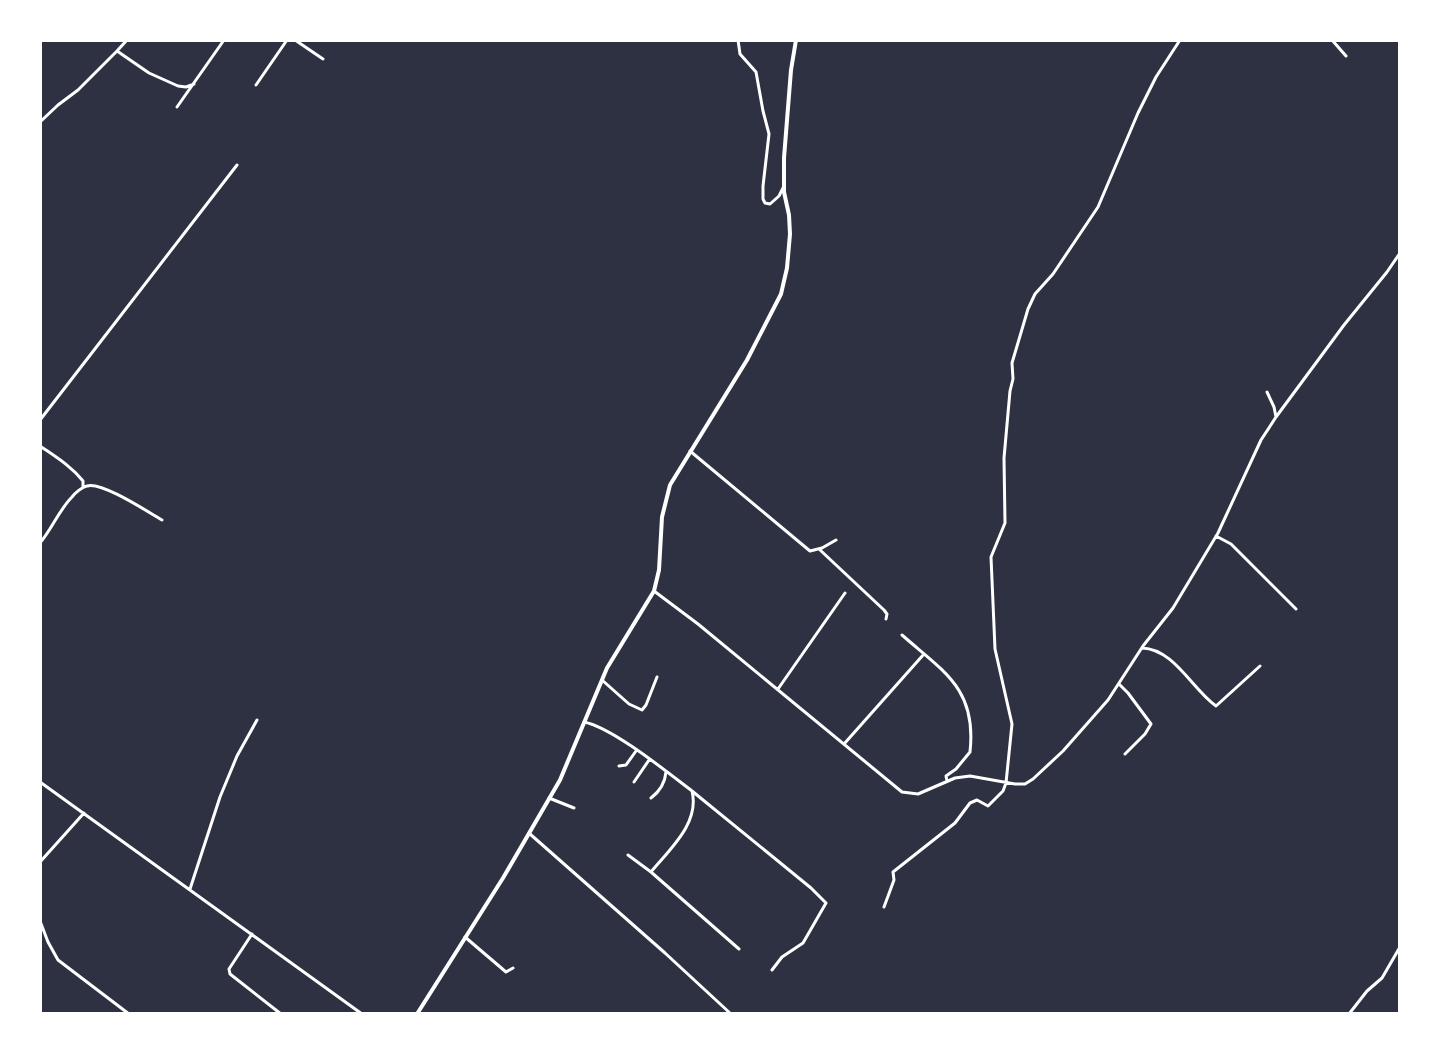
<svg xmlns="http://www.w3.org/2000/svg" width="1440" height="1054" viewBox="0 0 1440 1054" font-family="'Noto Sans',sans-serif">
  <style>
    .lines { fill: none; stroke-linecap: round; stroke-linejoin: round }
    .minor { stroke: #fff; stroke-width: 3 }
    .tertiary { stroke: #fff; stroke-width: 4 }
  </style>
  <rect width="100%" height="100%" fill="#2d3142"/>
  <g class="lines">
    <path class="minor" d="M 295,40 L 323,59
      M 738,40 L 740,54 L 756,72 L 763,111 L 769,134 L 763,186 L 763,199 L 765,203 L 770,204 L 779,196 L 783,188
      M 1332,40 L 1346,56
      M 117,51 L 127,40
      M 256,85 L 287,40
      M 177,107 L 224,40
      M 40,122 L 58,105 L 78,90 L 117,51 L 149,73 L 178,86 L 186,87 L 194,84
      M 1276,417 L 1344,325 L 1387,272 L 1400,253
      M 40,420 L 237,165
      M 40,446 C 56,457 71,466 83,481 L 83,487
      M 690,451 L 810,551 L 822,548 L 836,540
      M 1216,536 L 1231,544 L 1296,609
      M 40,543 C 52,529 59,510 72,497 C 75,493 82,487 87,486 C 101,481 148,512 162,520
      M 819,549 L 884,610 L 887,614 L 886,619
      M 654,591 L 698,624 L 902,792 L 918,794 L 955,778 L 970,776 L 1015,784 L 1025,784 L 1033,779 L 1063,751 L 1108,700 L 1143,646 L 1173,608 L 1218,533 L 1261,440 L 1276,417 L 1274,407 L 1267,392
      M 902,635 C 944,672 977,689 970,752 L 956,769 L 946,776 L 947,781
      M 1142,648 C 1174,649 1192,689 1216,706 L 1260,666
      M 602,680 L 629,704 L 642,710 L 646,705 L 657,677
      M 1119,684 L 1128,693 L 1151,724 L 1145,734 L 1125,754
      M 778,689 L 845,593
      M 584,722 C 613,728 667,772 692,791 C 700,823 670,849 651,872 L 628,855
      M 844,744 L 924,654
      M 619,766 L 626,765 L 636,751
      M 40,782 L 362,1014
      M 634,782 L 649,760
      M 692,791 L 811,888 L 826,903 L 803,943 L 782,957 L 772,970
      M 549,798 L 574,808
      M 651,798 C 659,792 665,783 666,772
      M 530,834 L 665,953 L 731,1014
      M 40,862 L 84,813
      M 651,872 L 739,949
      M 190,889 L 220,797 L 237,756 L 257,720
      M 884,907 L 894,880 L 893,872 L 955,823 L 970,803 L 977,800 L 988,806 L 1003,791 L 1006,783 L 1012,724 L 995,649 L 991,557 L 1005,523 L 1004,458 L 1010,391 L 1013,379 L 1012,363 L 1028,309 L 1035,294 L 1053,274 L 1098,207 L 1138,113 L 1156,77 L 1180,40
      M 40,921 L 48,942 L 58,960 L 129,1014
      M 252,934 L 229,969 L 230,974 L 281,1014
      M 465,937 L 506,972 L 513,968
      M 1349,1014 L 1367,991 L 1382,978 L 1400,947"/>
    <path class="tertiary" d="M 417,1014 L 503,878 L 560,780 L 607,668 L 654,591 L 659,570 L 662,517 L 670,485 L 747,360 L 781,294 L 787,268 L 790,234 L 789,215 L 784,192 L 784,158 L 791,70 L 796,40"/>
  </g>
  <rect width="1440" height="1054" fill="none" stroke="#ffffff" stroke-width="84"/>
</svg>
